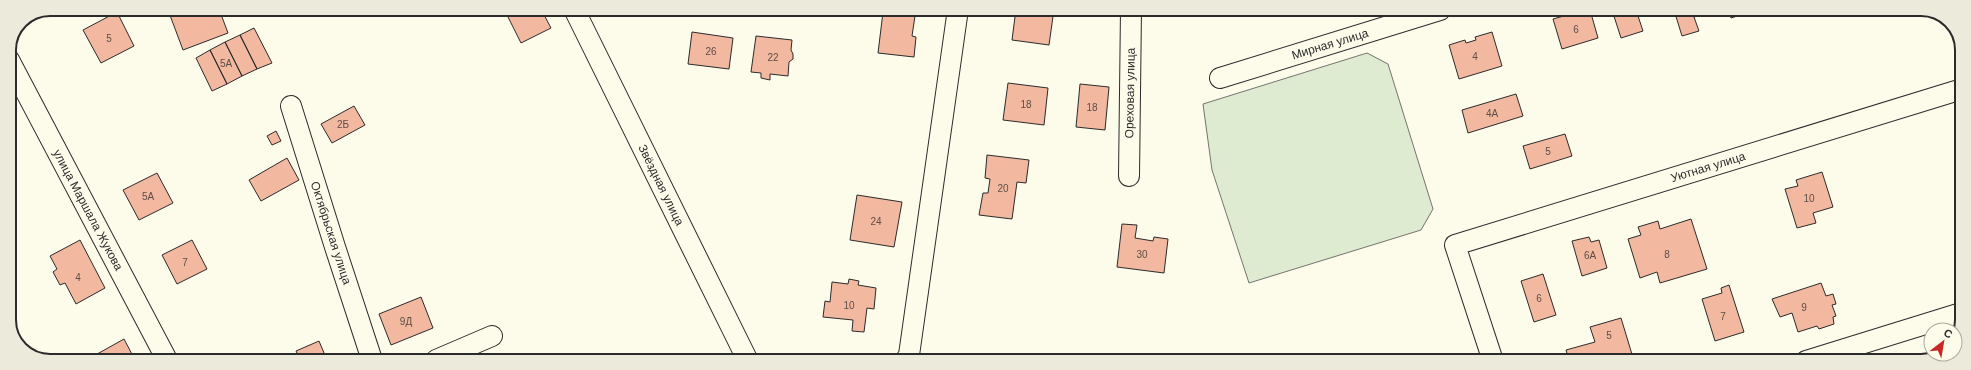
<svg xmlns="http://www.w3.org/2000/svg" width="1971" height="370" viewBox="0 0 1971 370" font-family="Helvetica,sans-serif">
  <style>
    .green { fill: #deebd1; stroke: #74746e }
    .building { fill: #f2b8a0; stroke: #2b2b2b }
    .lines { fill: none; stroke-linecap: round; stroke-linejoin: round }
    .minor-casing { stroke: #2b2b2b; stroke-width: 22 }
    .minor { stroke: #fdfbea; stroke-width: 20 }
    .labels { text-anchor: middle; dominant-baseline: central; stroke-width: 3; stroke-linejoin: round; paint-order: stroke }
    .number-label { font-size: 10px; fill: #5d4e48 }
    .street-label { font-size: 12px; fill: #2b2b2b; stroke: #fdfbea }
    .rim { fill: none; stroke: #2b2b2b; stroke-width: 2 }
  </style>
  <rect width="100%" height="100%" fill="#fdfbea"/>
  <path class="green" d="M 1367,53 L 1388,64 L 1433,209 L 1421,230 L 1249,283 L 1212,170 L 1203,104 Z"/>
  <path class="building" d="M 219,9 L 228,33 L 183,50 L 168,10 Z
    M 366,9 L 383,9 L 369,16 Z
    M 504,9 L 541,9 L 551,28 L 521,43 Z
    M 1016,9 L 1054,9 L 1049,45 L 1012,40 Z
    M 1585,10 L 1590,10 L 1598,38 L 1562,49 L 1553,19 Z
    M 1612,10 L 1636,10 L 1643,31 L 1621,38 Z
    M 1674,10 L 1710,10 L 1711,12 L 1694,17 L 1699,31 L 1682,36 Z
    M 1728,10 L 1756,10 L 1731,18 Z
    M 117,12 L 134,46 L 101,63 L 83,30 Z
    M 883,12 L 915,16 L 912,36 L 916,37 L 914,57 L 878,53 Z
    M 254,28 L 272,63 L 257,69 L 240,35 Z
    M 692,32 L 733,38 L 729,69 L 688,64 Z
    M 1492,32 L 1502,66 L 1459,79 L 1449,45 L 1465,40 L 1466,43 L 1476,40 L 1475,37 Z
    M 240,35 L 257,69 L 242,76 L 225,42 Z
    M 756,36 L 792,40 L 791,50 L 793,54 L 793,59 L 789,62 L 788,76 L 770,74 L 770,80 L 761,78 L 761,73 L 751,72 Z
    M 225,42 L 242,76 L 227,84 L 210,50 Z
    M 210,50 L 227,84 L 212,91 L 196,58 Z
    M 1008,83 L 1048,88 L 1044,125 L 1003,120 Z
    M 1080,84 L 1109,87 L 1105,130 L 1076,127 Z
    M 1516,94 L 1523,116 L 1468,133 L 1462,110 Z
    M 354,106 L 365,125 L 332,143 L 321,124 Z
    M 276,131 L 281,141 L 272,145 L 267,136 Z
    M 1565,134 L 1572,156 L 1530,169 L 1523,146 Z
    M 987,155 L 1029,160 L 1026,183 L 1017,182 L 1012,219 L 979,215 L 983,193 L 988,193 L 990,179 L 985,178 Z
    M 287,158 L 299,180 L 261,201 L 249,180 Z
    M 1822,172 L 1833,207 L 1813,213 L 1816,223 L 1797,228 L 1785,189 L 1798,186 L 1796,180 Z
    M 157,173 L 173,203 L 139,220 L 123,190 Z
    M 857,195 L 902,202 L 894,247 L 850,240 Z
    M 1691,219 L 1707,269 L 1660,283 L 1657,272 L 1640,278 L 1628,239 L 1641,235 L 1638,227 L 1658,221 L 1660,229 Z
    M 1122,224 L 1137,225 L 1135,238 L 1153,241 L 1154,237 L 1168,239 L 1164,273 L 1117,267 Z
    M 1589,237 L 1591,242 L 1599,240 L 1607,268 L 1582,276 L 1572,241 Z
    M 80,240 L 105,288 L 76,304 L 65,283 L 60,285 L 53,272 L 57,269 L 50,256 Z
    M 192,240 L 207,269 L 177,284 L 162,255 Z
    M 1543,274 L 1556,315 L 1534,322 L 1521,281 Z
    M 849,279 L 859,281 L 858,285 L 876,288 L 874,309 L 867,308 L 864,332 L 852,331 L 853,320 L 823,317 L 825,301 L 830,302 L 832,282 L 848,284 Z
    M 1821,283 L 1826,296 L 1833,294 L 1836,304 L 1832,305 L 1836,316 L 1833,317 L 1834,324 L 1819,329 L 1817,326 L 1798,332 L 1792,313 L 1780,317 L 1772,299 Z
    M 1729,285 L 1744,332 L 1715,341 L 1702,299 L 1722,293 L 1721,288 Z
    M 421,297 L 433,328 L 391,345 L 379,314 Z
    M 1621,318 L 1634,361 L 1569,361 L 1566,350 L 1595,342 L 1590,327 Z
    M 124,339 L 135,360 L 91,360 L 90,358 Z
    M 319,341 L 327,360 L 300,360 L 296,351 Z
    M 1140,355 L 1181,361 L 1139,361 Z"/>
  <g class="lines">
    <defs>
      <path id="minor" d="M 574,9 L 748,361
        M 9,60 L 167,360
        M 1220,78 L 1440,10
        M 291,106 L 335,247 L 372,360
        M 1129,176 L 1131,9
        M 436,360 L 492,336
        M 905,361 L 909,355 L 958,9
        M 1493,361 L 1455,245 L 1962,89
        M 1806,361 L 1961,313"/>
    </defs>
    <use href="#minor" class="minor-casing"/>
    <use href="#minor" class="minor"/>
  </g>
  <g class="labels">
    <g class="number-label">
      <text x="1576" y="29">6</text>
      <text x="109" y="38">5</text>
      <text x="711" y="51">26</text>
      <text x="1475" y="56">4</text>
      <text x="773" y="57">22</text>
      <text x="226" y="63">5А</text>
      <text x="1026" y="104">18</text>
      <text x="1092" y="107">18</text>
      <text x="1492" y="113">4А</text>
      <text x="343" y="124">2Б</text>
      <text x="1548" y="151">5</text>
      <text x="1003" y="188">20</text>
      <text x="148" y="196">5А</text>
      <text x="1809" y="198">10</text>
      <text x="876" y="221">24</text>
      <text x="1142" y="254">30</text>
      <text x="1667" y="254">8</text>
      <text x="1590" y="255">6А</text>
      <text x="185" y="262">7</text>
      <text x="78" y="277">4</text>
      <text x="1539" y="298">6</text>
      <text x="849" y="305">10</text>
      <text x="1804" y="307">9</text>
      <text x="1723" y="316">7</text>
      <text x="406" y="321">9Д</text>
      <text x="1609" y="335">5</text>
    </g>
    <g class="street-label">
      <text transform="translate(1330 44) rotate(-17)">Мирная улица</text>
      <text transform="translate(1130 93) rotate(-89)">Ореховая улица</text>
      <text transform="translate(1708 167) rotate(-17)">Уютная улица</text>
      <text transform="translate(661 185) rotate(64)">Звёздная улица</text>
      <text transform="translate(88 210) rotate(62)">улица Маршала Жукова</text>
      <text transform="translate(331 233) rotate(72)">Октябрьская улица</text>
    </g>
  </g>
  <path d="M0 0H1971V370H0ZM50 16H1921A34 34 0 0 1 1955 50V320A34 34 0 0 1 1921 354H50A34 34 0 0 1 16 320V50A34 34 0 0 1 50 16Z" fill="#eceadb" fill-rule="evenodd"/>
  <path class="rim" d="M50 16H1921A34 34 0 0 1 1955 50V320A34 34 0 0 1 1921 354H50A34 34 0 0 1 16 320V50A34 34 0 0 1 50 16Z"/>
  <g transform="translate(1943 342) rotate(31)"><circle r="19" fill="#fdfbea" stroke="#a9a89e"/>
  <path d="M0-3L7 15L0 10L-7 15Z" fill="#c62828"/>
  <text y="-6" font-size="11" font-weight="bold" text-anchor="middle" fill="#2b2b2b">С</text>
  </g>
</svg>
